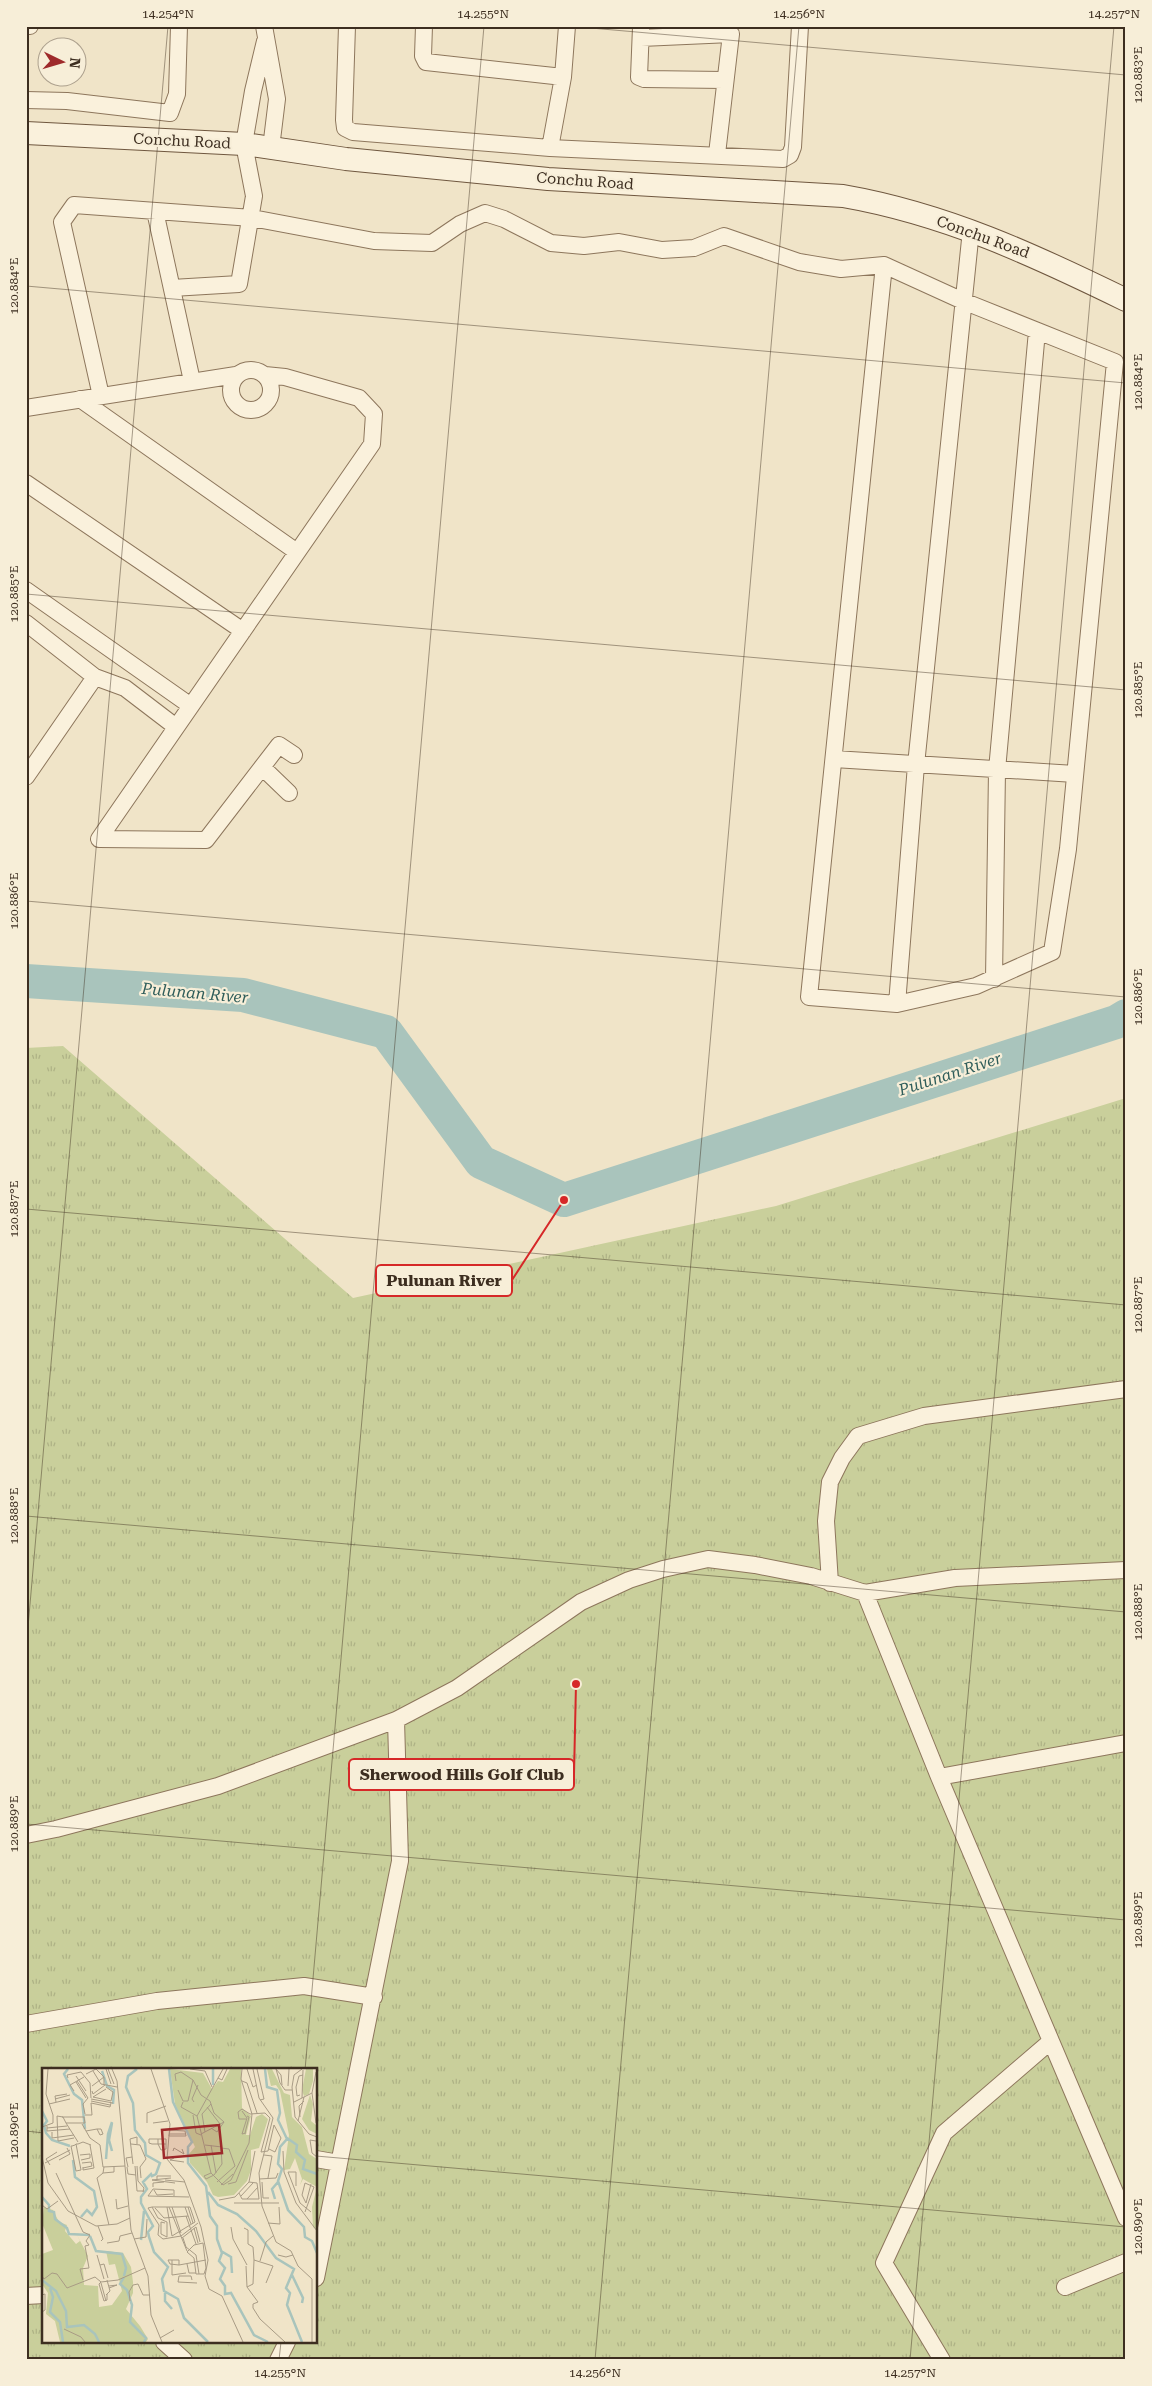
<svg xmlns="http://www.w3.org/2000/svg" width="1152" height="2386" viewBox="0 0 1152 2386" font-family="'Roboto Serif',serif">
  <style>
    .grass { fill: url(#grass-tufts); fill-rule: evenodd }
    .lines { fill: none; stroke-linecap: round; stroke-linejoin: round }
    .river { stroke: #a9c4bc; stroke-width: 34 }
    .minor-casing { stroke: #8d765c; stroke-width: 18 }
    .secondary-casing { stroke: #6f573f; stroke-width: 24 }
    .minor { stroke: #faf1dc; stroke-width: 16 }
    .secondary { stroke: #faf1dc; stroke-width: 22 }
    .ticks { fill: none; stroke: #3d2e20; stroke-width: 1; stroke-opacity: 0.45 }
    .labels { text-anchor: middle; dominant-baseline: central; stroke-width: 4.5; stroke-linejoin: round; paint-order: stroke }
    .street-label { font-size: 15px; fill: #3d2e20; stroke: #f7eed8 }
    .water-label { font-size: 16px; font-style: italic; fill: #2f5d5a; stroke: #f7eed8 }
    .inset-river { fill: none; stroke: #a9c4bc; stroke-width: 2.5 }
    .inset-road { fill: none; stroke: #a89b85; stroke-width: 1 }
    .view { fill: #9e2a2b; fill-opacity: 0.15; stroke: #9e2a2b; stroke-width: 2.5 }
    .inset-edge { fill: none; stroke: #3d2e20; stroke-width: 2.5 }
    .leader { fill: none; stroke: #d62828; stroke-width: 2 }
    .callout-dot { fill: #d62828; stroke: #f7eed8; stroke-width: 2 }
    .callout { fill: #f7eed8; stroke: #d62828; stroke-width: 2 }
    .callout-label { font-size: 16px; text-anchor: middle; font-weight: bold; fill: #3d2e20 }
    .neatline { fill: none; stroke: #3d2e20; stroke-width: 2 }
    .ticks-label { font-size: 12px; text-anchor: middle; fill: #3d2e20 }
  </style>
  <defs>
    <pattern id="grass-tufts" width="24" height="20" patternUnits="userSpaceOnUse" patternTransform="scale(1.25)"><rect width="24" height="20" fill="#c9cf9b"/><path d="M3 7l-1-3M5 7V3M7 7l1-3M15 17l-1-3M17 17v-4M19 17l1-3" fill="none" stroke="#aeb285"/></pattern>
  </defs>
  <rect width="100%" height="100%" fill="#f0e4c8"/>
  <path class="grass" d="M 63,1046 L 353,1298 L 776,1206 L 1126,1098 L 1126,2360 L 26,2360 L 26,1048 ZM 44,2070 L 316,2070 L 316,2342 L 44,2342 Z"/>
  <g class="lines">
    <path class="river" d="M 26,981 L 243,995 L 386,1032 L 481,1162 L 564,1200 L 1116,1022 L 1126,1016"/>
    <defs>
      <path id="minor" d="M 26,26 L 30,26
        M 264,26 L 277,99 L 271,148
        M 347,26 L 344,120 L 345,128 L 353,132 L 550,148 L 783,159 L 790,155 L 793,147 L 800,26
        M 424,26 L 423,56 L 426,62 L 563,77
        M 641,27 L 639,77 L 644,79 L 724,80
        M 641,38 L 731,34 L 717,154
        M 26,100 L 67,101 L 170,113 L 177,94 L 179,26
        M 550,148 L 563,77 L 567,26
        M 155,211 L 192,381
        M 884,265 L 963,301 L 1115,362 L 1068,849 L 1052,952 L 976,986 L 897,1004 L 809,997 Z
        M 172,288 L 239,284 L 254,196 L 244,144 L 253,91 L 265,41
        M231 390a20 20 0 1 1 40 0a20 20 0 1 1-40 0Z
        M 265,375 L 285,377 L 359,398 L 374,414 L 372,444 L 99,839 L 206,840 L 279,745 L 294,755
        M 101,396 L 62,222 L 74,205 L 252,218 L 374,241 L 432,243 L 460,224 L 485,213 L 504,219 L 551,243 L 584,246 L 619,242 L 662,250 L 694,248 L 724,236 L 799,262 L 841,269 L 884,265
        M 80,399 L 297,552
        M 26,408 L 236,375
        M 26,483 L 243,631
        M 26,590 L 191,706
        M 26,623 L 95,677 L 125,688 L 176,727
        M 834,759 L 1075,774
        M 262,767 L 289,793
        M 26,777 L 95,677
        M 994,979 L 997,770 L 1037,331
        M 897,1004 L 916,765 L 971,230
        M 830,1583 L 826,1521 L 830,1482 L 842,1458 L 858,1436 L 924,1416 L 1126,1389
        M 865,1593 L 939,1777 L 1126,2218
        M 939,1777 L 1126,1743
        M 26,1835 L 56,1829 L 218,1786 L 396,1720 L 457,1688 L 581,1602 L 629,1580 L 663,1569 L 708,1559 L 755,1565 L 811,1576 L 865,1593 L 955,1578 L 1126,1570
        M 26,2024 L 157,2001 L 304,1986 L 374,1997
        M 316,2159 L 339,2163
        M 316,2278 L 400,1861 L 396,1720
        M 1065,2287 L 1126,2262
        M 26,2296 L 44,2295
        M 164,2342 L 184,2360
        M 278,2360 L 287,2342
        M 942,2360 L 884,2263 L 944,2133 L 1051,2041"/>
      <path id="secondary" d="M 26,133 L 244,144 L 346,159 L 548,179 L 843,196 C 946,214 1034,255 1126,300"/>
    </defs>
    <use href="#minor" class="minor-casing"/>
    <use href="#secondary" class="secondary-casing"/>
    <use href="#minor" class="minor"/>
    <use href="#secondary" class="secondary"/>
  </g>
  <path class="ticks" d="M 568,26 L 1126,75M 26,286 L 1126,383M 26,594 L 1126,690M 26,901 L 1126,997M 26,1209 L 1126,1305M 26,1516 L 1126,1612M 26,1650 L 168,26M 26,1824 L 1126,1920M 305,2070 L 484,26M 26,2131 L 44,2133M 316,2156 L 1126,2227M 279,2360 L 281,2342M 595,2360 L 799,26M 910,2360 L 1114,26"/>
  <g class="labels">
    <g class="street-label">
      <text transform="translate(182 141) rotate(3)">Conchu Road</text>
      <text transform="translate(585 181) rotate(4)">Conchu Road</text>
      <text transform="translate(983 237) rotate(20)">Conchu Road</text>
    </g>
    <g class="water-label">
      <text transform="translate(195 993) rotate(5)">Pulunan River</text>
      <text transform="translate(950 1074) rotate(-18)">Pulunan River</text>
    </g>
  </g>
  <g transform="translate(42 2068)">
    <rect width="275" height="275" fill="#f0e4c8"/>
    <path d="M 128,1 L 161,5 L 170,21 L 176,13 L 181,14 L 188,1 L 199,1 L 200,40 L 209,48 L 204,67 L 208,67 L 214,49 L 220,46 L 226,51 L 217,80 L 209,82 L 209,102 L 205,113 L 192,127 L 176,129 L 171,127 L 165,114 L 148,95 L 147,86 L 153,79 L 133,36 ZM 225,1 L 230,1 L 242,25 L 248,27 L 250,49 L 260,59 L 267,86 L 275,91 L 275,119 L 261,111 L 258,117 L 260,111 L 253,90 L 248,101 L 242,102 L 247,67 L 238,23 L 234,17 L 229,18 ZM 264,1 L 271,1 L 271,13 L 267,26 L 262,28 L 260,22 ZM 268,27 L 271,36 L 269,53 L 275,58 L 275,66 L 267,62 L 260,51 ZM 275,119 L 275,162 L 271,159 L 270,139 Z" fill="#c9cf9b"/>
    <path d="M 2,139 L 11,142 L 17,154 L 25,157 L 23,163 L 34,176 L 38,173 L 35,167 L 46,188 L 41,200 L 42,217 L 56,218 L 57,239 L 70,237 L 80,223 L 73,196 L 67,197 L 64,183 L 81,185 L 89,199 L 91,214 L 91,225 L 84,241 L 98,258 L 106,271 L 104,274 L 18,274 L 13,253 L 4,246 L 6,225 L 0,216 L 0,186 L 11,182 L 0,155 Z" fill="#c9cf9b"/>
    <path class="inset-river" d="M 26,1 L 22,6 L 32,26 L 40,32 L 43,61M 95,1 L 86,8 L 84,19 L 91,35 L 93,62 L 103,75 L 104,87 L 118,95 L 114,106 L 110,108 L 109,106 L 101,114 L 105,121 L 99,129 L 99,135 L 111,158 L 106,164 L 107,169 L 112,184 L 126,199 L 120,211 L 122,223 L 136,231 L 142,250 L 166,274M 127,1 L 131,34 L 150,74 L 146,79 L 146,95 L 164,118 L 168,148 L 175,158 L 175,171 L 180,185 L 177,193 L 183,200 L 178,211 L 183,218 L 183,226 L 189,225 L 212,267 L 226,274M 223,1 L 225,19 L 235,22 L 238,45 L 236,52 L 245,71 L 238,79 L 236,96 L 240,101 L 236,113 L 246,142 L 262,159 L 263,169 L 270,173 L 275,185M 60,3 L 65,18 L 72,22 L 71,36M 171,17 L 171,1M 0,43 L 5,53 L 2,57 L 4,65 L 10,72 L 28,78M 245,70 L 255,77 L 254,84 L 263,92 L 261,101 L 275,106M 70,83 L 67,72 L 70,55M 64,91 L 66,66 L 70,54M 31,92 L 33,109 L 52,123 L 55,139 L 50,147 L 45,142 L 39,149M 166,124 L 176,137 L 195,146 L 214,163 L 234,190 L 252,201 L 244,220 L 248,225 L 245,237 L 260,274M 0,129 L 7,137 L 7,143 L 12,144 L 13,151 L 25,160 L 27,166 L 48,167M 233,131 L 230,121 L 236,114M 48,168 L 54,183 L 80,186 L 84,200 L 82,208M 99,172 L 102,143M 179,183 L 189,189 L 190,205M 250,207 L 261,230 L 260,235M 82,209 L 78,216 L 85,222 L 90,237 L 88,254 L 104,270 L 102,274M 0,212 L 14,223 L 24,243 L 25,259 L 42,257 L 53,266 L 57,274M 8,220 L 11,229 L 8,244 L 18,254 L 21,274M 123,225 L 123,233 L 130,241"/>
    <path class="inset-road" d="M 64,1 L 69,16M 66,1 L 72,16M 70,1 L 75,13 L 89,162 L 106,208 L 109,247 L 120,274M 109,1 L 128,56 L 125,91 L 142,112 L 159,159 L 166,192 L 163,208 L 167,221 L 180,228 L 201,274M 148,1 L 163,3 L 170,19M 181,1 L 155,48 L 169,105 L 181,117 L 189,112 L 207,75 L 210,46 L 199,11 L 200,1M 205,1 L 211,19 L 215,17M 211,1 L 217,30 L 231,50 L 217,105 L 220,138 L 234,174 L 249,183 L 256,198 L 270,211 L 270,274M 215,1 L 222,31 L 218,32M 234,1 L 238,15 L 243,22 L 250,22M 234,1 L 239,7 L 240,17M 260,1 L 252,7 L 250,19 L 253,49 L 267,66 L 275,69M 51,3 L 59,16 L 75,19M 274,4 L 270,25 L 274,55M 44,6 L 54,1 L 62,9 L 62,17M 34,8 L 44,23M 26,10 L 25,7 L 39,4 L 48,15 L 49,30M 176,10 L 180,12 L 185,1M 151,12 L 159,27 L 168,33 L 172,45 L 182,54 L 175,64 L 169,60M 35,13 L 46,30M 134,13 L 133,6 L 139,4 L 151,12 L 146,33 L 141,33 L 136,22M 200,13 L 205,15 L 215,45M 34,14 L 44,30M 50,18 L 62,9M 246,18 L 247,1M 32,23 L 28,17 L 42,9M 50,23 L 51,26 L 63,17M 258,27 L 255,28 L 254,19 L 257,8 L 261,7M 51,29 L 69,33 L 71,24 L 64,19M 51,29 L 64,21M 260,30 L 261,2M 13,31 L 28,27M 49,31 L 71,35M 49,33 L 68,37M 14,34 L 13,28 L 25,26M 141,34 L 139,39 L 155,48M 152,34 L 150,31 L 156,17M 252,34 L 270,25M 49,35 L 68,39 L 69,35M 7,36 L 28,31M 165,39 L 178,56M 200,41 L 208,46 L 223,45 L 228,50 L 219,84 L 226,83 L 232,57M 200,41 L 196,44 L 197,51 L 204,51M 200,43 L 205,50 L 200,66 L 204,65M 43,46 L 41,36 L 46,30M 43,47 L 50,47 L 49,35M 151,47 L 154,65 L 159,67M 15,48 L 16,73 L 32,70M 15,48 L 21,49 L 24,55 L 43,55M 20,49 L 42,49 L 43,55M 258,49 L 257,38 L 262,33M 256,53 L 262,29M 24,55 L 36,74M 105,55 L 105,45 L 124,38M 111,55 L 126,53M 40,56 L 48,70 L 58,77 L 61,99 L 83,98M 5,58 L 5,63 L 28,61M 0,59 L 11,55 L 11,47 L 4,26 L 6,1M 5,60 L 25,58M 128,62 L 143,63 L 144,68 L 127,68 ZM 44,63 L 55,61 L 59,61 L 61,66 L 58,67 L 55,61M 10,64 L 10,70 L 32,67M 163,64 L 160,46 L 169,36M 203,65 L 207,49 L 205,48M 127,66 L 144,66M 159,66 L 182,54M 275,69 L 275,85M 116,71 L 116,76 L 119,82 L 124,81 L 124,71 L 107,71 L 107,75 L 110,76 L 124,76M 274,73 L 268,72 L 270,85 L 275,89M 34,76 L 39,102 L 34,103 L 29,78 L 30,78 L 33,77 L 34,76 L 36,76 L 41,74 L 49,77M 89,76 L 98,77 L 104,91 L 98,99 L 99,110M 163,77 L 180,79M 169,77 L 174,105M 227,81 L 233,84 L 239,70 L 232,57M 131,83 L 132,80 L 142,86 L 140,81M 241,83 L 242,104 L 254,135 L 275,163M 38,87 L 48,86 L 48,90 L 39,92M 222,87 L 230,88 L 226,110M 0,89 L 6,115 L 26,143 L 54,158 L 75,156 L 88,150M 132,90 L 128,92 L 142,94M 17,92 L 28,86 L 25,80M 3,95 L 28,82M 40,95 L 49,94 L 50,98 L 41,100M 91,96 L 88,71 L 95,69 L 95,76M 8,97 L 4,91 L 15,84M 93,98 L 95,123 L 102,123M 95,98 L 96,113 L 102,120 L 101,124M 41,99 L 41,102 L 52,100 L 48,77M 62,99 L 61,105 L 72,104 L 72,99M 85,99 L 86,106 L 94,107M 86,99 L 84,90 L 90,89M 246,104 L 258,135 L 269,144M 246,104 L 254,104 L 254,118M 14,105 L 41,164 L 48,167 L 44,173 L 47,177 L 43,178 L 47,200 L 38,201 L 41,212M 61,105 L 55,110 L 67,157M 169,105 L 162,108 L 164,111 L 172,107 L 180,96 L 179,80 L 187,81 L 193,98 L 175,114M 115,111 L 115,108 L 129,108M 217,111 L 234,110 L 236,105M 110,112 L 133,115M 110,112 L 129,110M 123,112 L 143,114M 220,114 L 221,130 L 227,130M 186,116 L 194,114 L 206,82M 179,117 L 191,106M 111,119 L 111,115 L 122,114M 111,121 L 106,128 L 147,129M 111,121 L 132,122 L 132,128M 112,122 L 115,127 L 131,126M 197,125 L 200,131 L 217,131 L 215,115 L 207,114M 199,128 L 211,115M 74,131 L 75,141 L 86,138M 205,131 L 216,119M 177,132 L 193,129 L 207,114 L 213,83M 192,135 L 237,135M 264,135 L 269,116M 0,137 L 5,141 L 16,133M 110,139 L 116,150 L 125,154 L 125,169 L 119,166 L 119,154 L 123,155M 125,139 L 130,168 L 153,154 L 148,139 L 110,139 L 106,140 L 117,157 L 116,167 L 121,171 L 139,168 L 156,155M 127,139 L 145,183M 130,139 L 139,165M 143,139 L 149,156M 146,139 L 151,155M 113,140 L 122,150 L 146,148M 263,144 L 272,119 L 263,115 L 260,127 L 264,135M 144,148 L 154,176M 226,155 L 238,156 L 237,139M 56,158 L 61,171 L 59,173M 189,159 L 191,171 L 205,197M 152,160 L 156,175M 202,160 L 206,162 L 206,176 L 211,179 L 212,192M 140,170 L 154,159 L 158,174M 141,170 L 144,179 L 154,187 L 157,206M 92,171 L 104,169 L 105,151M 65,175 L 77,173 L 78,168 L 90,165M 161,175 L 164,200 L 162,206 L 154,206 L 152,190 L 145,184 L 152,177 ZM 55,187 L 62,211M 236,187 L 244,189 L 251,187M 126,192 L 137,192 L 137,197 L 128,196 ZM 130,192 L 130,207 L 144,205M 218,193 L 224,174 L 231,168M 145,196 L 147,205 L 154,205M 58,197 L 62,196 L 66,210M 137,197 L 164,192M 204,198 L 205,219M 0,208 L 2,211 L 10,205 L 15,206 L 25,220 L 53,209 L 59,214 L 76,212 L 103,200M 150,212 L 149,208 L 137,208 L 136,214 L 155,215M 59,214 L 57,216 L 62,233 L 65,232 L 65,226M 59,215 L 64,233M 224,215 L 231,198 L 212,192 L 211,216 L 205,219 L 216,234 L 211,236 L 211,240 L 218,251 L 243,274M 67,218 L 75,217 L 67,220M 0,227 L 3,226 L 3,242 L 0,244M 64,227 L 68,223 L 65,212M 88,233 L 87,224 L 91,217 L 96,216 L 101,227 L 108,227M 22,261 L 39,269 L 43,274M 118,270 L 132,262"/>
    <path class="view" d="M 177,57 L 180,85 L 122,90 L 120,62 Z"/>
    <rect width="275" height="275" class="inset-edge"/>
  </g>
  <path class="leader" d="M564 1200L512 1280M576 1684L574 1774"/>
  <g class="callout-dot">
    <circle cx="564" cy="1200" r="5"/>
    <circle cx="576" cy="1684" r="5"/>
  </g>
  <g class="callout">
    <rect x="376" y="1265" width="136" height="31" rx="5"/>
    <rect x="349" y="1759" width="225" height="31" rx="5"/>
  </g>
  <g class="callout-label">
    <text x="444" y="1286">Pulunan River</text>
    <text x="462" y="1780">Sherwood Hills Golf Club</text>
  </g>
  <rect width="1152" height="2386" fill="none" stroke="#f7eed8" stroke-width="55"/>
  <g transform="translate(62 62) rotate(95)"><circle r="24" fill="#f7eed8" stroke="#ada18e"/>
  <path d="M0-4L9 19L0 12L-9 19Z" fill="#9e2a2b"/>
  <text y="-8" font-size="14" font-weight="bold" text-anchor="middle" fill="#3d2e20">N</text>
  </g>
  <rect x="28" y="28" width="1096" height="2330" class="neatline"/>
  <g class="ticks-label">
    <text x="168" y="18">14.254°N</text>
    <text x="483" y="18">14.255°N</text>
    <text x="799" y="18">14.256°N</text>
    <text x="1114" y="18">14.257°N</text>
    <text transform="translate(1138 75) rotate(-90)" y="4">120.883°E</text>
    <text transform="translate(14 286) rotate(-90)" y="4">120.884°E</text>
    <text transform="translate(1138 382) rotate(-90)" y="4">120.884°E</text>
    <text transform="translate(14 594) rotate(-90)" y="4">120.885°E</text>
    <text transform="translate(1138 690) rotate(-90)" y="4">120.885°E</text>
    <text transform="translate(14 901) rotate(-90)" y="4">120.886°E</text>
    <text transform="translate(1138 997) rotate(-90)" y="4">120.886°E</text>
    <text transform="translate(14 1209) rotate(-90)" y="4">120.887°E</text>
    <text transform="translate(1138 1305) rotate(-90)" y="4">120.887°E</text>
    <text transform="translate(14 1516) rotate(-90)" y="4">120.888°E</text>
    <text transform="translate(1138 1612) rotate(-90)" y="4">120.888°E</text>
    <text transform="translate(14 1824) rotate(-90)" y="4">120.889°E</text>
    <text transform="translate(1138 1920) rotate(-90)" y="4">120.889°E</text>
    <text transform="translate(14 2131) rotate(-90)" y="4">120.890°E</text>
    <text transform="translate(1138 2227) rotate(-90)" y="4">120.890°E</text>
    <text x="280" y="2377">14.255°N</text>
    <text x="595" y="2377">14.256°N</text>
    <text x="910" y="2377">14.257°N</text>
  </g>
</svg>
